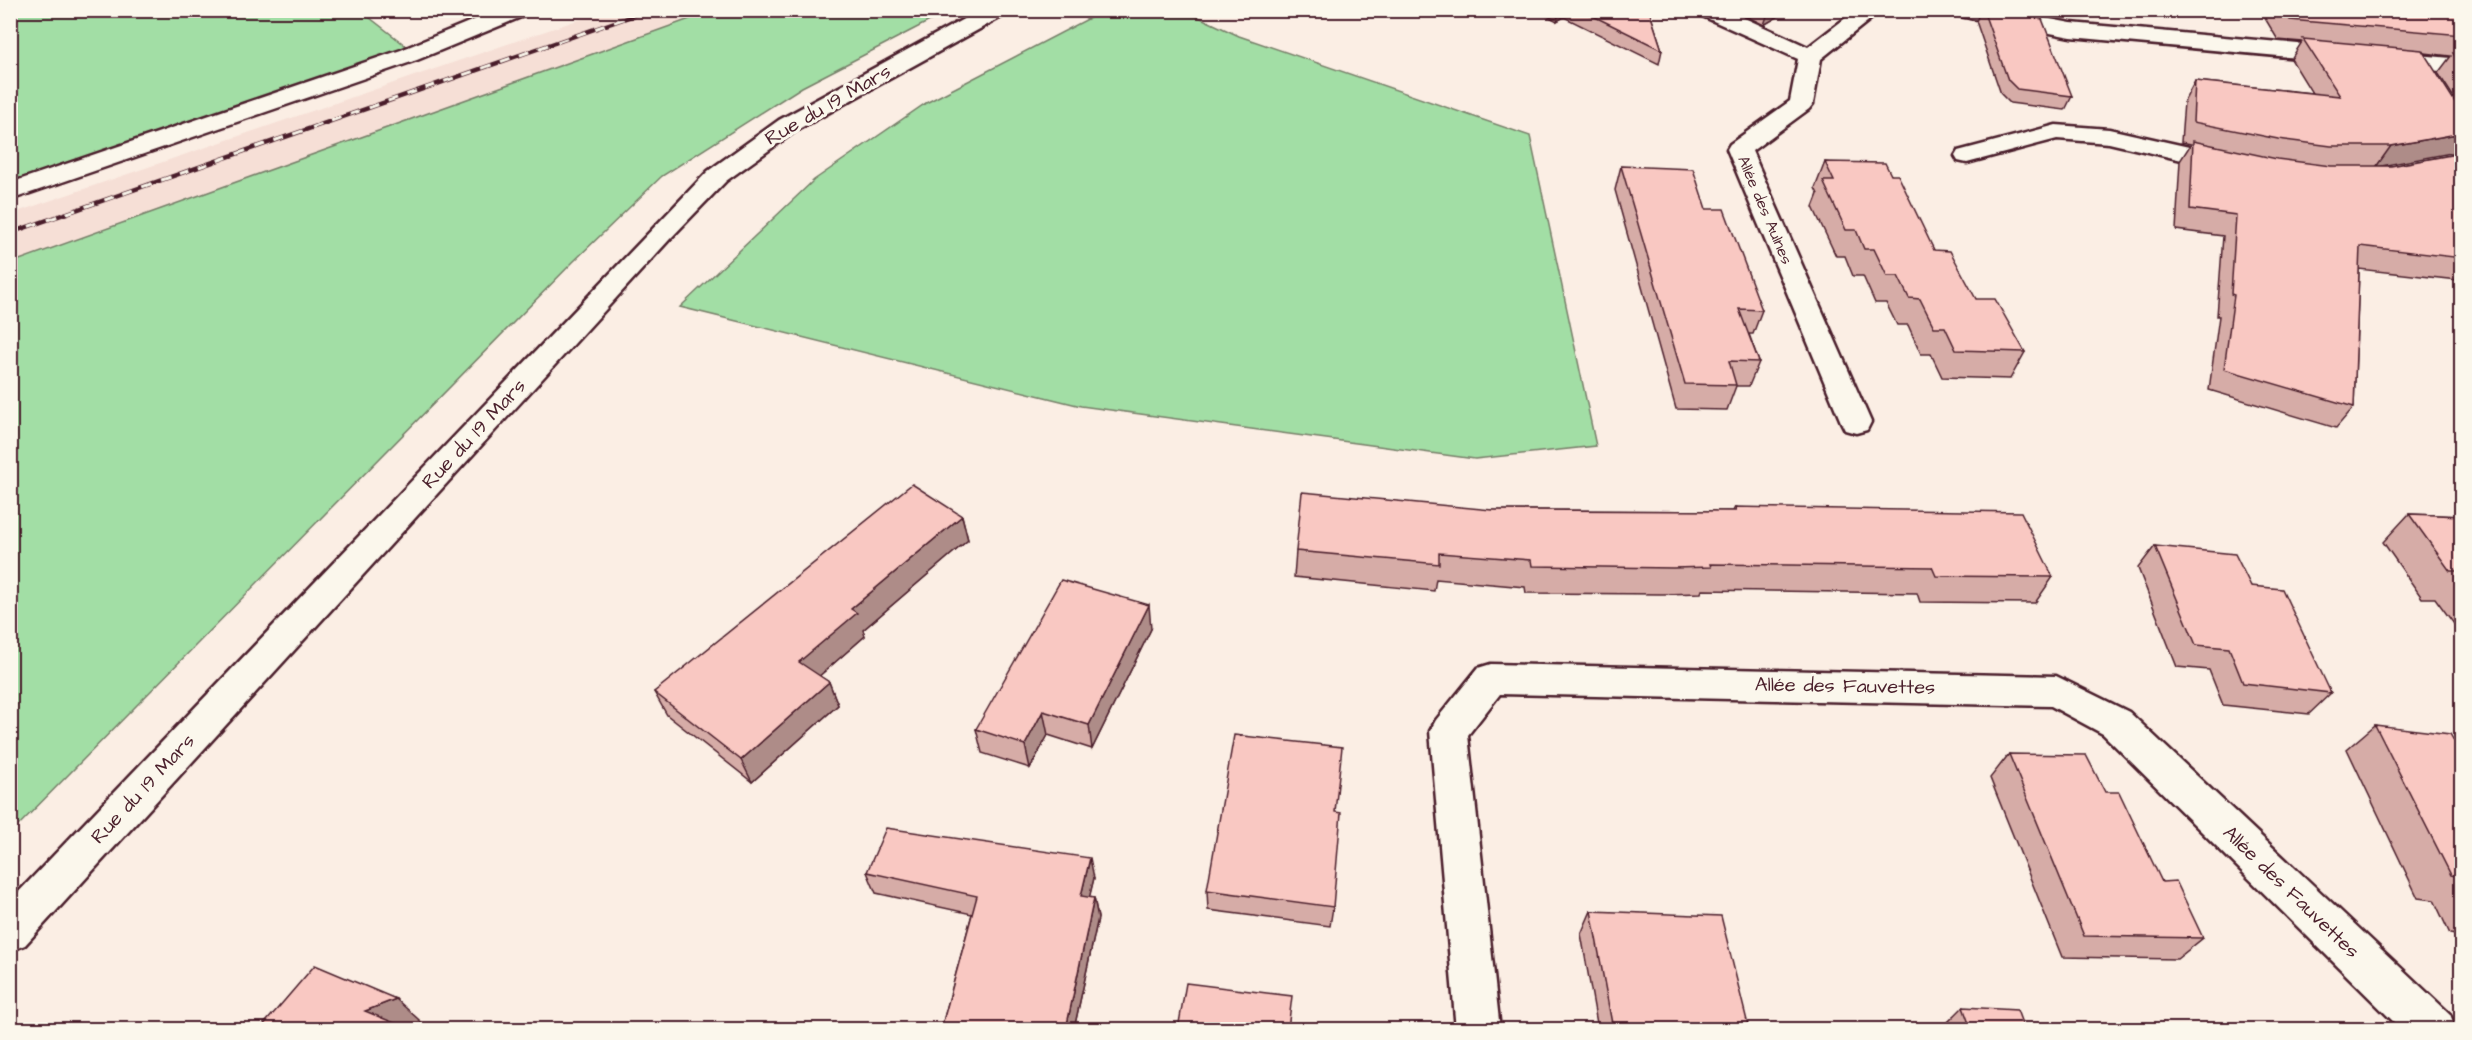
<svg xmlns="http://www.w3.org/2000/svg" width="2472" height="1040" viewBox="0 0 2472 1040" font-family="'Architects Daughter',sans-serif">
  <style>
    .built { fill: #f6dfd6 }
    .green { fill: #a2dea5; stroke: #767e68; stroke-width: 1.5 }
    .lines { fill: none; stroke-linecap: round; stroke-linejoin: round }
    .minor-casing { stroke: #4a1f2b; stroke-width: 5 }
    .minor { fill: #fbf7ec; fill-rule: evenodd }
    .rail-casing { stroke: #4a1f2b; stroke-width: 4.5 }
    .rail { stroke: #fbf7ec; stroke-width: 3; stroke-dasharray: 10; stroke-linecap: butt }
    .wall { fill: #d6aca7; stroke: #4a1f2b; stroke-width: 1.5 }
    .shaded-wall { fill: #ae8c88; stroke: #4a1f2b; stroke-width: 1.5 }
    .building { fill: #f9c8c2; stroke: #4a1f2b; stroke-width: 1.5 }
    .labels { text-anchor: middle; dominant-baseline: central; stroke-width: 6; stroke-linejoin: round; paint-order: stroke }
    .far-street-label { font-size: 16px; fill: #4a1f2b; stroke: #fbf7ec }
    .street-label { font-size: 20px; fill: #4a1f2b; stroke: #fbf7ec }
  </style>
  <rect width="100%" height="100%" fill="#fbeee4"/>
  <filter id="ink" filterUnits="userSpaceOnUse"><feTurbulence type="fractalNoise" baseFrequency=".0167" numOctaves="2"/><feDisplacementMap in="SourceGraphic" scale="12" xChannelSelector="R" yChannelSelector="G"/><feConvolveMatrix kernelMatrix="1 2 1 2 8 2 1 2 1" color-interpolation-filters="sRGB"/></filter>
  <g filter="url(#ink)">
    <path class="built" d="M 604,11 L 712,11 L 11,263 L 11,214 Z"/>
    <path class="green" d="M 10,11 L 361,11 L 410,49 L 11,184 Z
      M 712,11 L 949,11 L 802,87 L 662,176 L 573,262 L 11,833 L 11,263 Z
      M 1103,11 L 1186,11 L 1239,36 L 1530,136 L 1596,446 L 1475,459 L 1081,406 L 680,307 L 814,180 L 926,103 Z"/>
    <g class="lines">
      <defs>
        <path id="minor" d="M 498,10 L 529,10 L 526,15 L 417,60 L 10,200 L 10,183 L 401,50 Z
          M 980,10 L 1008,10 L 1005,15 L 797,130 L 726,181 L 669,240 L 25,945 L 10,951 L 10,901 L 708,171 L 779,120 Z
          M 1697,10 L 1727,10 L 1808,47 L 1856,10 L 1882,10 L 1821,59 L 1813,104 L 1809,109 L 1752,151 L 1871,422 L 1867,430 L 1856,433 L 1845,430 L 1841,422 L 1727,149 L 1730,144 L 1790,101 L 1798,59 L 1700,15 Z
          M 1954,10 L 2002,10 L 2071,23 L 2462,59 L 2462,73 L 2071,37 L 1965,17 L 1957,15 Z
          M 2056,125 L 2109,129 L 2238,158 L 2242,163 L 2238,168 L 2229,171 L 2109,143 L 2057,139 L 1967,163 L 1958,161 L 1955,156 L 1958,151 Z
          M 1491,664 L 2056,676 L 2129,712 L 2450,1014 L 2456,1030 L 2402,1030 L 2103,734 L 2051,706 L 1500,694 L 1468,735 L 1500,1030 L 1456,1030 L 1430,731 L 1436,720 L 1478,668 Z"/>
      </defs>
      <use href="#minor" class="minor-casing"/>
      <use href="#minor" class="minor"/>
      <defs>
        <path id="rail" d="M 10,233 L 649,10"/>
      </defs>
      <use href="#rail" class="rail-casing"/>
      <use href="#rail" class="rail"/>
    </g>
    <path class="wall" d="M 1536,10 L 1649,10 L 1662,50 L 1659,64 L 1564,17 L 1557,21 Z
      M 1734,10 L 1789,10 L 1764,25 Z
      M 1981,10 L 1997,10 L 2072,96 L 2065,110 L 2010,103 L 2001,94 L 1976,21 Z
      M 2017,10 L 2029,10 L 2028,13 Z
      M 2260,10 L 2462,10 L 2462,110 L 2438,73 L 2451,56 L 2424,53 L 2462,151 L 2377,166 L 2391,166 L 2462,153 L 2462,312 L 2457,280 L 2359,269 L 2354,407 L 2336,428 L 2209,390 L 2219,316 L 2217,316 L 2223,236 L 2176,230 L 2180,161 L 2191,144 L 2181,142 L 2184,102 L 2195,81 L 2312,93 L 2291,59 L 2302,42 L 2278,40 Z
      M 1825,162 L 1891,175 L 1934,250 L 1976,299 L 2025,352 L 2010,379 L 1942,377 L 1931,354 L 1921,354 L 1908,325 L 1897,325 L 1886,303 L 1875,303 L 1863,276 L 1853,276 L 1845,256 L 1836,256 L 1813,207 L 1818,194 L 1815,188 Z
      M 1621,166 L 1706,209 L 1762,310 L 1753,334 L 1749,334 L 1759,362 L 1749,386 L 1736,386 L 1727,410 L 1676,409 L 1615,190 Z
      M 1735,507 L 2053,577 L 2035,603 L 1920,602 L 1917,593 L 1702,590 L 1701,593 L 1663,594 L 1526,593 L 1525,587 L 1436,579 L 1434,591 L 1294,577 L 1296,551 L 1492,510 L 1733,511 Z
      M 2409,514 L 2462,516 L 2462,635 L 2435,598 L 2422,598 L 2383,542 Z
      M 962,516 L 968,540 L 863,630 L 865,636 L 819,676 L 829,682 L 838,705 L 752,782 L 667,715 L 654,692 Z
      M 2155,546 L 2251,586 L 2331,693 L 2309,714 L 2223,705 L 2209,670 L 2177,667 L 2138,568 Z
      M 1151,629 L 1092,749 L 1048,735 L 1030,768 L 982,753 L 976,729 Z
      M 2375,725 L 2462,755 L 2462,936 L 2450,934 L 2434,900 L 2418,898 L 2347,749 Z
      M 2009,754 L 2105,792 L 2162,882 L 2203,938 L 2177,959 L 2062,957 L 1990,778 Z
      M 1335,812 L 1333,907 L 1330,926 L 1208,910 L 1207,890 Z
      M 867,872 L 1094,878 L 1089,897 L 1094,898 L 1098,918 L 1074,1029 L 941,1029 L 972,914 L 876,893 Z
      M 1591,911 L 1749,1029 L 1598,1029 L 1581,934 Z
      M 1963,1007 L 2024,1029 L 1944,1029 L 1943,1027 Z"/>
    <path class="shaded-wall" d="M 1559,10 L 1565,10 L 1564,17 L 1557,21 Z
      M 1769,10 L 1789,10 L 1764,25 Z
      M 2462,133 L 2462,151 L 2376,167 L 2391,146 Z
      M 962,516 L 968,540 L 863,630 L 865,636 L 809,685 L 799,662 L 851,609 Z
      M 1149,605 L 1151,629 L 1092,749 L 1089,725 Z
      M 829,682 L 838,705 L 752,782 L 741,760 Z
      M 1043,711 L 1048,735 L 1030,768 L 1025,745 Z
      M 1090,858 L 1094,878 L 1085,916 L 1081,896 Z
      M 1094,898 L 1098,918 L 1074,1029 L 1066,1029 Z
      M 396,999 L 428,1028 L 424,1029 L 388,1029 L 365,1011 Z"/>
    <path class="building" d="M 1581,10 L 1649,10 L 1662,50 Z
      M 1983,10 L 1997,10 L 2042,19 L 2072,96 L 2017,89 L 2008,80 Z
      M 2284,10 L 2462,10 L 2462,35 L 2290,20 Z
      M 2303,39 L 2422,50 L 2462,113 L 2462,133 L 2391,146 L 2331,146 L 2278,139 L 2193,122 L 2195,81 L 2340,96 Z
      M 2453,53 L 2462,53 L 2462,66 Z
      M 2193,141 L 2277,159 L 2331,166 L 2391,166 L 2462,153 L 2462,258 L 2360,246 L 2354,407 L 2224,369 L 2234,295 L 2231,294 L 2236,215 L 2190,209 Z
      M 1825,162 L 1885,163 L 1891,175 L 1898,175 L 1934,250 L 1950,251 L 1976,299 L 1995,299 L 2025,352 L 1956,350 L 1945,327 L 1934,327 L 1920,299 L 1909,298 L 1898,276 L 1887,276 L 1874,249 L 1864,249 L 1856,230 L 1846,230 L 1823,181 L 1834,181 Z
      M 1621,166 L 1693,169 L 1706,209 L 1724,209 L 1762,310 L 1739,309 L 1759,362 L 1729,361 L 1736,385 L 1685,384 Z
      M 912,484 L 962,516 L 851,609 L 857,613 L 799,662 L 829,682 L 741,760 L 654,692 Z
      M 1302,492 L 1492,510 L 1736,511 L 1735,507 L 2021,512 L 2053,577 L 1936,576 L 1932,567 L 1710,564 L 1711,567 L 1673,568 L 1532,566 L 1531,560 L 1439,553 L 1439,564 L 1296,551 Z
      M 2409,514 L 2462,516 L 2462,571 L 2450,571 Z
      M 2155,546 L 2235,554 L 2251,586 L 2282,589 L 2331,693 L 2243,683 L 2229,648 L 2196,645 Z
      M 1061,580 L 1149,605 L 1089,725 L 1043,711 L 1025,745 L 976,729 Z
      M 2375,725 L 2450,734 L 2462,755 L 2462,877 L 2451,875 Z
      M 1234,735 L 1342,747 L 1335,812 L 1341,813 L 1333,907 L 1207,890 Z
      M 2009,754 L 2086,755 L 2105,792 L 2119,792 L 2162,882 L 2176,881 L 2203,938 L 2084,936 Z
      M 886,828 L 1090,858 L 1081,896 L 1094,898 L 1066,1029 L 941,1029 L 977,896 L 867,872 Z
      M 1591,911 L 1721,916 L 1749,1029 L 1613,1029 Z
      M 315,965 L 396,999 L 365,1011 L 409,1029 L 260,1029 Z
      M 1186,983 L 1292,996 L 1288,1029 L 1178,1029 Z
      M 1963,1007 L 2017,1010 L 2024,1029 L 1971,1029 Z"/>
  </g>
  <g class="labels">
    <g class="far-street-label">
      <text transform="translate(1765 210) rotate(67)">Allée des Aulnes</text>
    </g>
    <g class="street-label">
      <text transform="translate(828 105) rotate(-30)">Rue du 19 Mars</text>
      <text transform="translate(474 434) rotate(-47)">Rue du 19 Mars</text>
      <text transform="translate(1845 686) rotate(1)">Allée des Fauvettes</text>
      <text transform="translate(143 789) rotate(-47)">Rue du 19 Mars</text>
      <text transform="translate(2291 892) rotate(44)">Allée des Fauvettes</text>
    </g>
  </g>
  <rect width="2472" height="1040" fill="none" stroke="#fbf7ec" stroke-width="36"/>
  <rect x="18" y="18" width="2436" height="1004" fill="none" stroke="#4a1f2b" stroke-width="2" filter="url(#ink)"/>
</svg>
